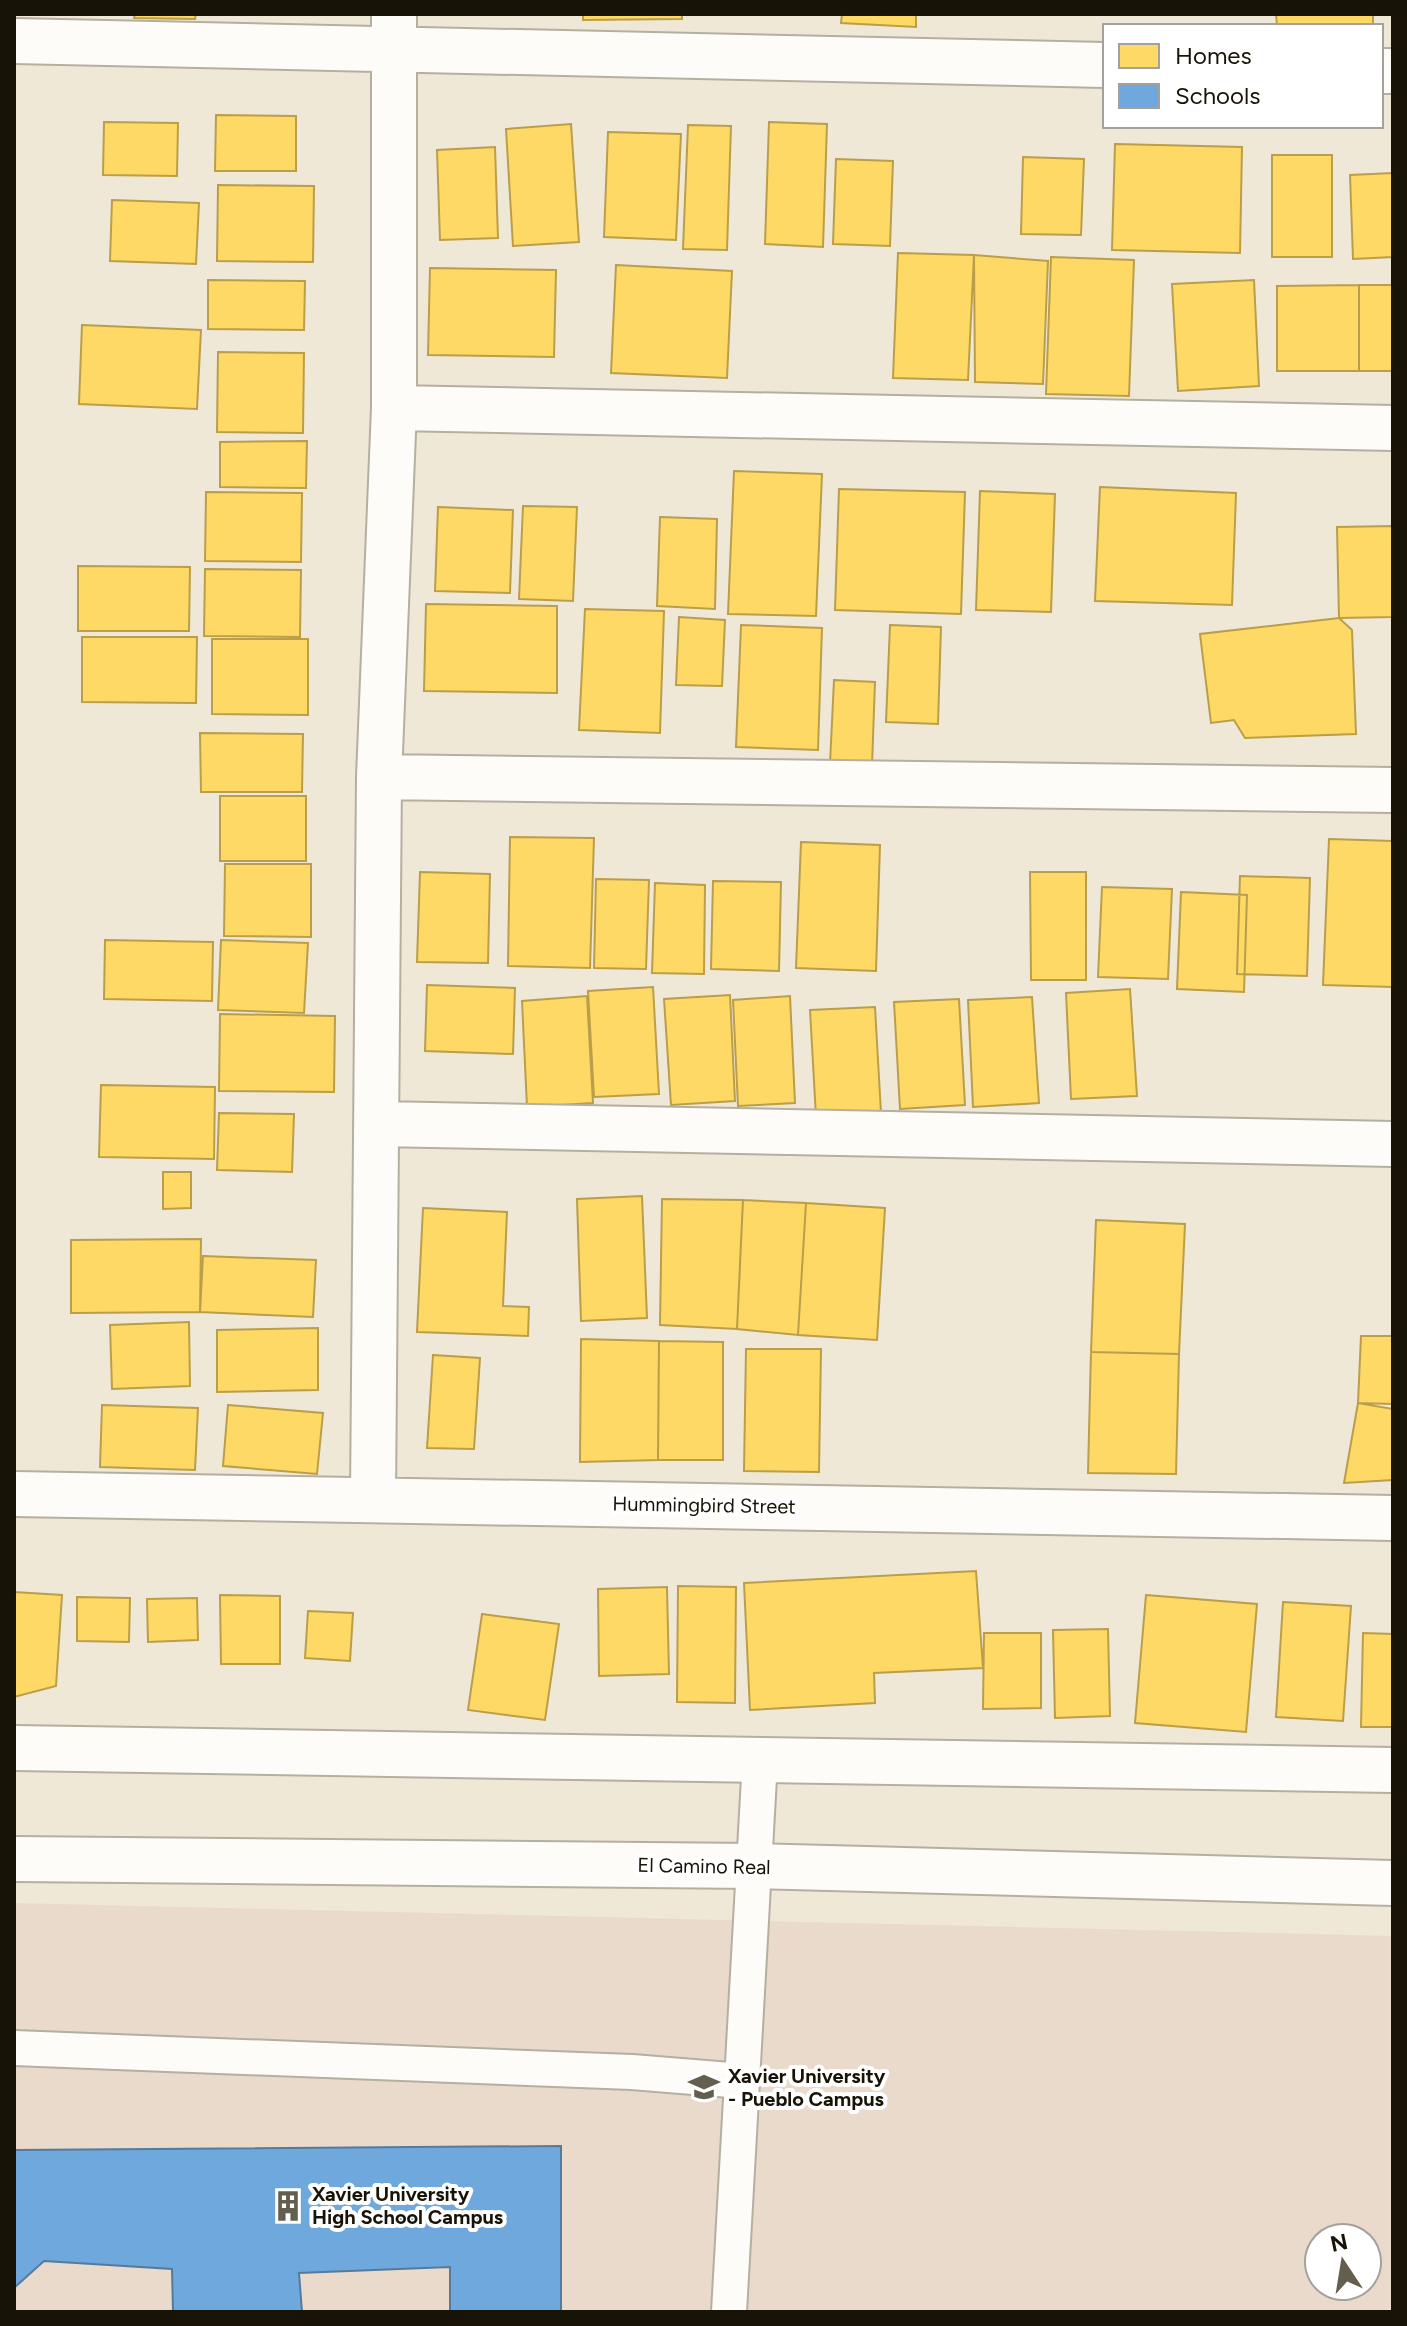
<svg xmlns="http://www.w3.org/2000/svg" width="1407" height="2326" viewBox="0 0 1407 2326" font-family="Figtree,sans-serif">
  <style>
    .education { fill: #eadacc; fill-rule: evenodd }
    .homes { fill: #ffd966; stroke: #ba9e4a; stroke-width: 2 }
    .schools { fill: #6fa8dc; stroke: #557b9c; stroke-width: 2 }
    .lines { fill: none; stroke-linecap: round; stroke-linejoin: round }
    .service-casing { stroke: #b5afa1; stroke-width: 38 }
    .minor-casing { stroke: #b5afa1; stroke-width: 48 }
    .tertiary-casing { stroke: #b5afa1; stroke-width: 48 }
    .service { stroke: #fdfcf9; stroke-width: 34 }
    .minor { stroke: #fdfcf9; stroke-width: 44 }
    .tertiary { stroke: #fdfcf9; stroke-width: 44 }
    .labels { text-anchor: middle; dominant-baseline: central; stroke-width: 8; stroke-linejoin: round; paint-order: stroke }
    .street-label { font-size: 20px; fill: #181307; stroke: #fff }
    .poi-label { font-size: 20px; font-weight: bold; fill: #181307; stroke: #fff; text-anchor: start }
  </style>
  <rect width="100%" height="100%" fill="#f0e8d6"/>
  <path class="education" d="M 14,1903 L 1393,1936 L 1393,2312 L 14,2312 ZM 1319,2238 L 1367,2238 L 1367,2286 L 1319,2286 Z"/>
  <path class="homes" d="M 135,14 L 196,14 L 195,19 L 134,18 Z
    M 583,14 L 682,14 L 682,19 L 583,20 Z
    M 842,14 L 916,14 L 916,27 L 841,23 Z
    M 1276,14 L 1373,14 L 1373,26 L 1277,26 Z
    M 216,115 L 296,116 L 296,171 L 215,171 Z
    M 104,122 L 178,123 L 177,176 L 103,175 Z
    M 769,122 L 827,124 L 823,247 L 765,244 Z
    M 571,124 L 579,242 L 513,246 L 506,129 Z
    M 688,125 L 731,126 L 727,250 L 683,249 Z
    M 608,132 L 681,134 L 676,240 L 604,237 Z
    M 1115,144 L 1242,147 L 1240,253 L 1112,250 Z
    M 495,147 L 498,238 L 440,240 L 437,150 Z
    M 1272,155 L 1332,155 L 1332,257 L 1272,257 Z
    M 1023,157 L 1084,159 L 1081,235 L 1021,234 Z
    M 836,159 L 893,161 L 890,246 L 833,244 Z
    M 1393,173 L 1393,257 L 1353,259 L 1350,175 Z
    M 218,185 L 314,186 L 313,262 L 217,261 Z
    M 112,200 L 199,203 L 196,264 L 110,261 Z
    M 898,253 L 974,255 L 968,380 L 893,378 Z
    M 974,255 L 1048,261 L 1043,384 L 975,382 Z
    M 1051,257 L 1134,260 L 1129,396 L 1046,394 Z
    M 616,265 L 732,271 L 727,378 L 611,373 Z
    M 430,268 L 556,270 L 554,357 L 428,355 Z
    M 208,280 L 305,281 L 304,330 L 208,329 Z
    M 1254,280 L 1259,386 L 1178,391 L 1172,284 Z
    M 1359,285 L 1359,371 L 1277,371 L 1277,286 Z
    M 1359,285 L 1393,285 L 1393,371 L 1359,371 Z
    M 82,325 L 201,330 L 197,409 L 79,404 Z
    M 218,352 L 304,353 L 303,433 L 217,432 Z
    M 307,441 L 306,488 L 220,487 L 220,442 Z
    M 734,471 L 822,474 L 816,616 L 728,614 Z
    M 1100,487 L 1236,493 L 1232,605 L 1095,601 Z
    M 839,489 L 965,492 L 961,614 L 835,610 Z
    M 980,491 L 1055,494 L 1051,612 L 976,610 Z
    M 206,492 L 302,493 L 301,562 L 205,561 Z
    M 523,506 L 577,507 L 573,601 L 519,599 Z
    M 438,507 L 513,510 L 510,593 L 435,591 Z
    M 660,517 L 717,519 L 715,609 L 657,606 Z
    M 1393,526 L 1393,617 L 1339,618 L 1337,527 Z
    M 78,566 L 190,567 L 189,631 L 78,631 Z
    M 205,569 L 301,570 L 300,637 L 204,636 Z
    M 426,604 L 557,606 L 557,693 L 424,691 Z
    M 585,609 L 664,611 L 660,733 L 579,730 Z
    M 679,617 L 725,620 L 722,686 L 676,685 Z
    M 1339,618 L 1352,630 L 1356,734 L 1245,738 L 1234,720 L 1211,723 L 1200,634 Z
    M 741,625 L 822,628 L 818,750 L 736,747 Z
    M 890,625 L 941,627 L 938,724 L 886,722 Z
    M 82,637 L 197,637 L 196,703 L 82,702 Z
    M 212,639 L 308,639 L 308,715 L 212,714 Z
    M 834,680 L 875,682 L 872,766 L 830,764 Z
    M 200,733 L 303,734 L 302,792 L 201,792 Z
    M 220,796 L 306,796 L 306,861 L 220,861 Z
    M 510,837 L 594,838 L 590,968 L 508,966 Z
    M 1329,839 L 1393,841 L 1393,987 L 1323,985 Z
    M 801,842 L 880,845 L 876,971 L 796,968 Z
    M 225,864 L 311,864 L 311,937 L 224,936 Z
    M 420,872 L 490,874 L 488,963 L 417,962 Z
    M 1030,872 L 1086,872 L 1086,980 L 1031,980 Z
    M 1240,876 L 1310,878 L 1307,976 L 1237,974 Z
    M 596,879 L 649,880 L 646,969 L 594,968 Z
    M 713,881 L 781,882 L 779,971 L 711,969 Z
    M 655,883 L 705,885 L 704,974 L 652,973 Z
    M 1102,887 L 1172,889 L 1168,979 L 1098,977 Z
    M 1181,892 L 1247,895 L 1244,992 L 1177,989 Z
    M 105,940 L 213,942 L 212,1001 L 104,999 Z
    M 221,940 L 308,943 L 304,1013 L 218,1010 Z
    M 427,985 L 515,988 L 513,1054 L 425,1051 Z
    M 653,987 L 659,1094 L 594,1097 L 588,991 Z
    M 1130,989 L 1137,1096 L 1071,1099 L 1066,993 Z
    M 730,995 L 735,1101 L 671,1105 L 664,999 Z
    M 587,996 L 593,1103 L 527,1107 L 522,1001 Z
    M 790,996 L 795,1103 L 738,1106 L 733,1000 Z
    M 1032,997 L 1039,1103 L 973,1107 L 968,1000 Z
    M 959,999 L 965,1105 L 900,1109 L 894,1002 Z
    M 875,1007 L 881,1113 L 816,1117 L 810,1010 Z
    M 220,1014 L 335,1016 L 334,1092 L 219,1091 Z
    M 101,1085 L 215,1087 L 214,1159 L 99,1157 Z
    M 219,1113 L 294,1114 L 292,1172 L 217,1170 Z
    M 163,1172 L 191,1172 L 191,1208 L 163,1209 Z
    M 642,1196 L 647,1318 L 581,1321 L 577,1199 Z
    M 662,1199 L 743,1200 L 737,1329 L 660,1325 Z
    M 743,1200 L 806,1203 L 798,1335 L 737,1329 Z
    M 806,1203 L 885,1208 L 877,1340 L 798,1335 Z
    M 423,1208 L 507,1212 L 503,1306 L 529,1307 L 528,1336 L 417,1332 Z
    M 1096,1220 L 1185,1224 L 1179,1354 L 1091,1352 Z
    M 201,1239 L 200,1312 L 71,1313 L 71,1240 Z
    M 203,1256 L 316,1260 L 313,1317 L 200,1312 Z
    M 189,1322 L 190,1386 L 112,1389 L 110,1325 Z
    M 318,1328 L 318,1390 L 217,1392 L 217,1330 Z
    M 1361,1336 L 1393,1336 L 1393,1404 L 1358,1403 Z
    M 581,1339 L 659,1341 L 658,1460 L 580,1462 Z
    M 659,1341 L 723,1342 L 723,1460 L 658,1460 Z
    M 746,1349 L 821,1349 L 819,1472 L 744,1471 Z
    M 1091,1352 L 1179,1354 L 1176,1474 L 1088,1473 Z
    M 433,1355 L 480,1358 L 474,1449 L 427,1448 Z
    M 1358,1403 L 1393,1409 L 1393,1480 L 1344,1483 Z
    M 102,1405 L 198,1408 L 195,1470 L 100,1467 Z
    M 228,1405 L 323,1413 L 317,1474 L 223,1466 Z
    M 976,1571 L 983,1668 L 874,1673 L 875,1703 L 750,1710 L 744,1583 Z
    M 678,1586 L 736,1587 L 735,1703 L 677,1702 Z
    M 667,1587 L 669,1674 L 599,1676 L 598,1589 Z
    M 14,1592 L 62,1595 L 56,1686 L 14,1697 Z
    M 220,1595 L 280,1596 L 280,1664 L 221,1664 Z
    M 1146,1595 L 1257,1604 L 1246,1732 L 1135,1723 Z
    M 77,1597 L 130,1598 L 129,1642 L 77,1641 Z
    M 197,1598 L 198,1640 L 148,1642 L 147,1599 Z
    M 1283,1602 L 1351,1606 L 1343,1721 L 1276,1717 Z
    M 308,1611 L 353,1613 L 350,1661 L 305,1658 Z
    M 482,1614 L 559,1624 L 545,1720 L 468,1710 Z
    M 1108,1629 L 1110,1716 L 1055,1718 L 1053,1630 Z
    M 984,1633 L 1041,1633 L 1041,1708 L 983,1709 Z
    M 1363,1633 L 1393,1634 L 1393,1727 L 1361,1727 Z"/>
  <path class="schools" d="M 561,2146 L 561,2312 L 450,2312 L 450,2267 L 299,2273 L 302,2312 L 173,2312 L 172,2269 L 44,2261 L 14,2288 L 14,2150 Z"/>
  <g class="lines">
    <defs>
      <path id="service" d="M 14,2048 L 632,2072 L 742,2081 L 760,1760
        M 729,2312 L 742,2081"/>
      <path id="minor" d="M 14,41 L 1105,65
        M 1381,71 L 1393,71
        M 394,408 L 1393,428
        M 379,777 L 1393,790
        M 378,1124 L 1393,1144
        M 14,1494 L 1393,1518
        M 373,1499 L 379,777 L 394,408 L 394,14"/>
      <path id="tertiary" d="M 14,1748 L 1393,1770
        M 14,1859 L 754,1866 L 1393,1883"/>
    </defs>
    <use href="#service" class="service-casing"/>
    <use href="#minor" class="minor-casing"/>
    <use href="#tertiary" class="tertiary-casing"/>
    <use href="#service" class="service"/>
    <use href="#minor" class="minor"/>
    <use href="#tertiary" class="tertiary"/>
  </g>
  <defs>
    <symbol id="school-bare" viewBox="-9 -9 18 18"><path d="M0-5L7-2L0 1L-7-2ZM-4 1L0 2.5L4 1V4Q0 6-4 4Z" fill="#645e4f" stroke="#fff" stroke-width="2.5" paint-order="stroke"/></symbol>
    <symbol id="building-bare" viewBox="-9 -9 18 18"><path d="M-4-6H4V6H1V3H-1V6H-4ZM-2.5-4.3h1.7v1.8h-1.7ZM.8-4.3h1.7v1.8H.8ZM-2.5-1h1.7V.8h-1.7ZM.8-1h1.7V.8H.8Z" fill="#645e4f" stroke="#fff" stroke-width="2.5" paint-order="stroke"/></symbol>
  </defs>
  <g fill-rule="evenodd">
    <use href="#school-bare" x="682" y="2065" width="44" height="44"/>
    <use href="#building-bare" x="266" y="2184" width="44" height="44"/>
  </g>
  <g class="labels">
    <g class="street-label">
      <text transform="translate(704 1505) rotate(1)">Hummingbird Street</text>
      <text transform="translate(704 1866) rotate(1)">El Camino Real</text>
    </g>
    <g class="poi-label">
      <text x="728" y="2076">Xavier University<tspan x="728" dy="23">- Pueblo Campus</tspan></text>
      <text x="312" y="2194">Xavier University<tspan x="312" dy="23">High School Campus</tspan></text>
    </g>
  </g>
  <rect width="1407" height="2326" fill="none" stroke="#181307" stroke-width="32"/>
  <rect x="1103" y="24" width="280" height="104" fill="#ffffff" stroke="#a3a19c" stroke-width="2"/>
  <rect x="1119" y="44" width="40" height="24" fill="#ffd966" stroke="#a3a19c" stroke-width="2"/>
  <text x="1175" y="64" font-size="24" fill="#181307">Homes</text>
  <rect x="1119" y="84" width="40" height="24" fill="#6fa8dc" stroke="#a3a19c" stroke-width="2"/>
  <text x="1175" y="104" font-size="24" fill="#181307">Schools</text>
  <g transform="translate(1343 2262) rotate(348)"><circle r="38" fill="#ffffff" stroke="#a3a19c" stroke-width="2"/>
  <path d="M0-6L14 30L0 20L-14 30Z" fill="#645e4f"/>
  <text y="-12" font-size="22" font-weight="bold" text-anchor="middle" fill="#181307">N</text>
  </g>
</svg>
